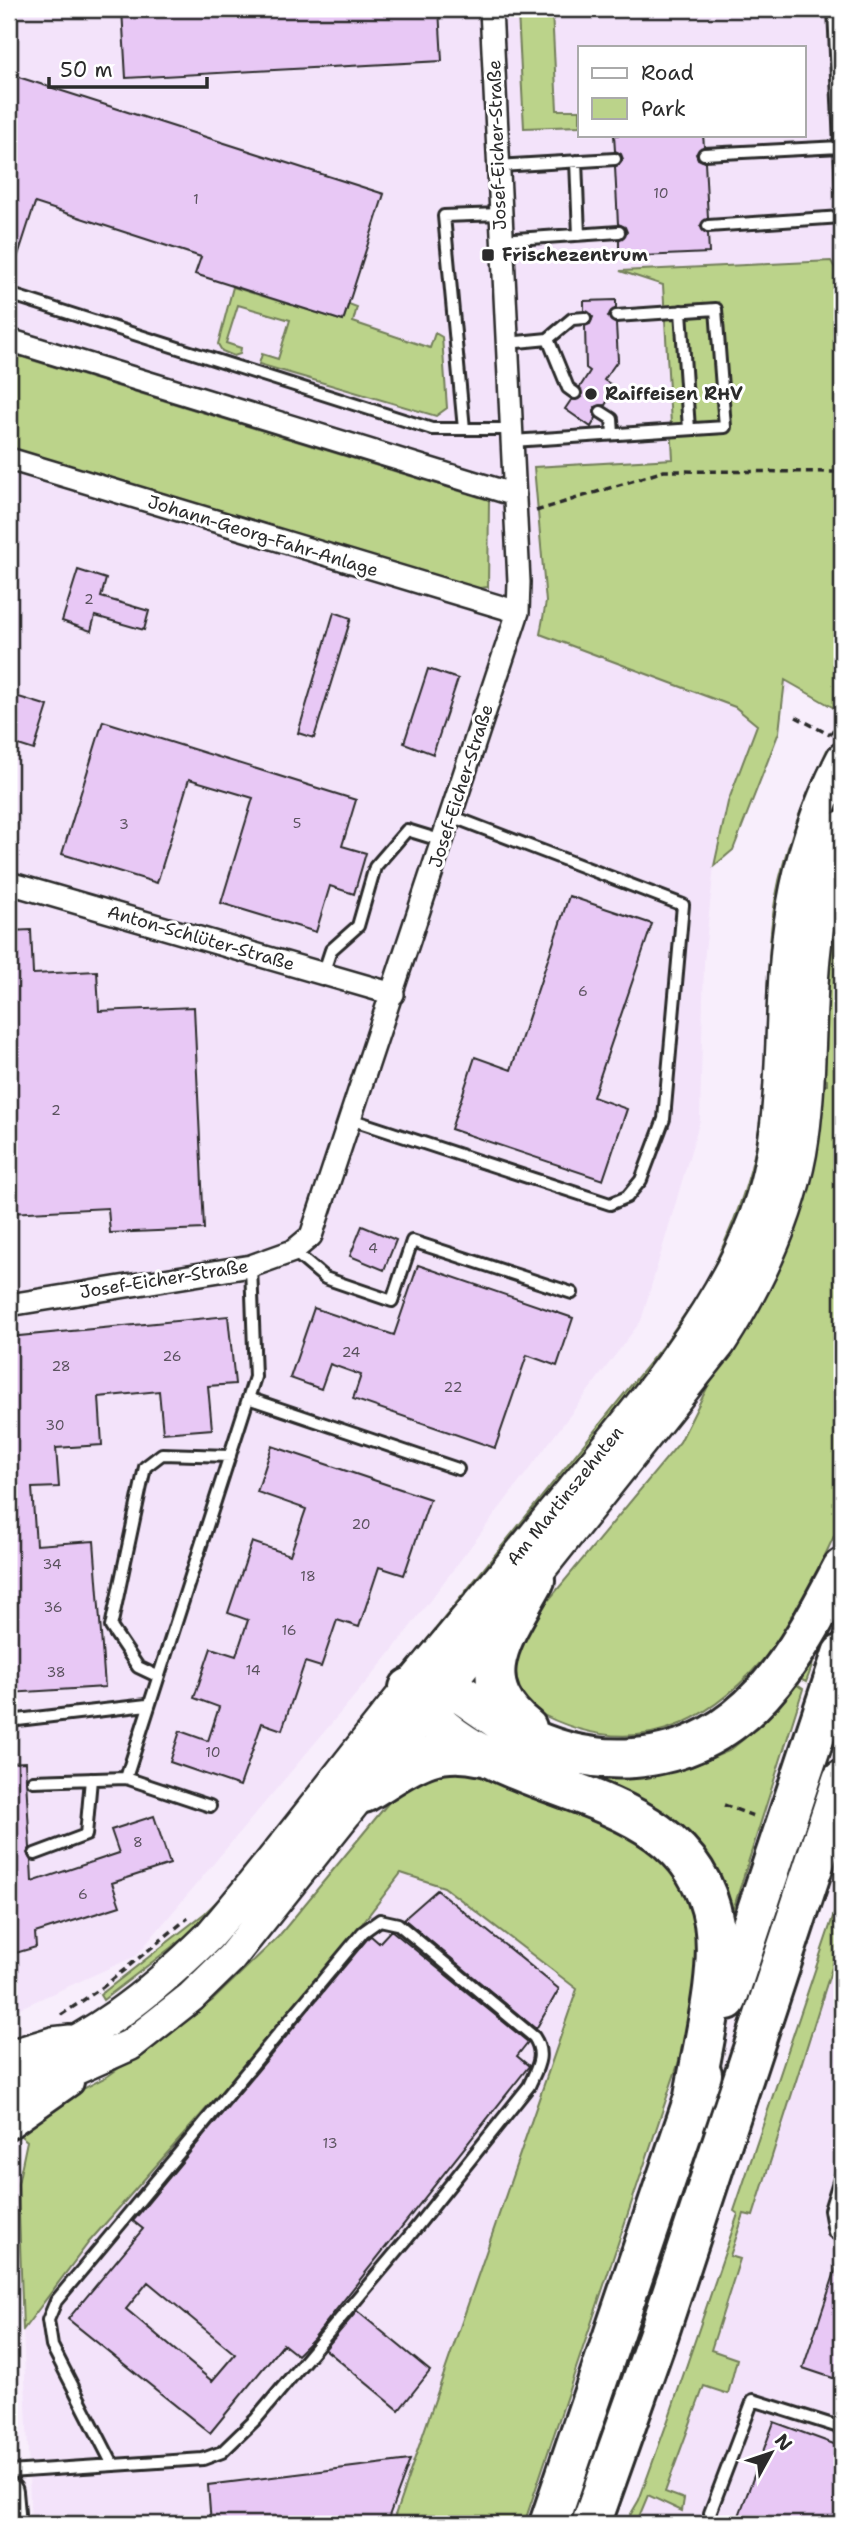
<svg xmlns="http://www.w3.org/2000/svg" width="851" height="2533" viewBox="0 0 851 2533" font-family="'Shantell Sans',sans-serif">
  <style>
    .built { fill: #f3e3fa; fill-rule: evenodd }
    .green { fill: #bbd38a; stroke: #737f5a; stroke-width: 2 }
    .building { fill: #e8c8f5; stroke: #2b2b2b; stroke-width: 2; fill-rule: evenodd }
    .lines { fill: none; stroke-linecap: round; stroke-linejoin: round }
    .service-casing { stroke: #2b2b2b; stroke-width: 16 }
    .minor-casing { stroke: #2b2b2b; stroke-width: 26 }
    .tertiary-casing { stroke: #2b2b2b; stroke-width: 32 }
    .secondary-casing { stroke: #2b2b2b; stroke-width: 35 }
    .motorway-casing { stroke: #2b2b2b; stroke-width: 44 }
    .path { stroke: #2b2b2b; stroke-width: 3.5; stroke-dasharray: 7 5; stroke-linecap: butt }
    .service { stroke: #fff; stroke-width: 10 }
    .minor { stroke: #fff; stroke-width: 21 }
    .tertiary { stroke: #fff; stroke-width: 26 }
    .secondary { stroke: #fff; stroke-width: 30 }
    .motorway { stroke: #fff; stroke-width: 38 }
    .poi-dot { fill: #2b2b2b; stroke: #fff; stroke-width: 2.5 }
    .labels { text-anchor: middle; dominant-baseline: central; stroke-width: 6; stroke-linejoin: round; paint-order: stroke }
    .number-label { font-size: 14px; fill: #5a525e }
    .street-label { font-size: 18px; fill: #2b2b2b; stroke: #fff }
    .poi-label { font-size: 18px; font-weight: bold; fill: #2b2b2b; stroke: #fff; text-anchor: start }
  </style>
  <rect width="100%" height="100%" fill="#f8eefc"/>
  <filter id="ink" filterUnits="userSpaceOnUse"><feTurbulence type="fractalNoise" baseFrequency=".0143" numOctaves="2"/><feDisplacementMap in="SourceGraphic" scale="14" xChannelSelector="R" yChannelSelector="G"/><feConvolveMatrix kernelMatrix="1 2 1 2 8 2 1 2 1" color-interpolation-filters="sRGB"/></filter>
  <g filter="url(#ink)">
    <path class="built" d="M 9,9 L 842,9 L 842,632 L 757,725 L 728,802 L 714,866 L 704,962 L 700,1120 L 641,1321 L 388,1656 L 136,1956 L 9,2013 ZM 580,47 L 804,47 L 804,135 L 580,135 Z
      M 401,1872 L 595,1940 L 392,2524 L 31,2524 L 17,2183 L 166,2110 L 303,2001 Z
      M 842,1936 L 842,2524 L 636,2524 L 648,2495 L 681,2511 L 664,2492 L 705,2385 L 727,2394 L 711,2350 L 739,2260 L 730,2256 L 744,2213 L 753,2216 Z"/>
    <path class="green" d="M 552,11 L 557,110 L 580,110 L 580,126 L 524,128 L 518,12 Z
      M 831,261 L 838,273 L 842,318 L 842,700 L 836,709 L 785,680 L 779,732 L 733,850 L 714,866 L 728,802 L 757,725 L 735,707 L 540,634 L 546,602 L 534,467 L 673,459 L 663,285 L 620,271 Z
      M 233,287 L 343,321 L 349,304 L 357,307 L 353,322 L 430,348 L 435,333 L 442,337 L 447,408 L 436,416 L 259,364 L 262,354 L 278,359 L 290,320 L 238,305 L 226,343 L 241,348 L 240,354 L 234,356 L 222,351 L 218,344 Z
      M 9,353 L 489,500 L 488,587 L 471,589 L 9,449 Z
      M 827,750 L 831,752 L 748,1199 L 714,1278 L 709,1276 C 731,1231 750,1185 758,1135 C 769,1065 764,993 772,922 C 779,861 801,805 827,750 Z
      M 842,871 L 842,1519 L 798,1613 L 794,1612 L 791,1616 L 795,1618 C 729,1714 646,1773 532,1709 L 528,1712 L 509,1672 L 532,1620 L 680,1442 L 713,1376 L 760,1309 L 802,1211 L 820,1130 L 822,1085 L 827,1085 L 827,1080 L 823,1079 L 832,928 Z
      M 708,1280 L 692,1314 L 589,1448 L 389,1687 L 665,1343 Z
      M 820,1645 L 806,1682 L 800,1679 L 797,1685 L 803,1689 L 727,1929 L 709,1875 L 455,1708 L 627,1777 L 662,1774 L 693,1766 L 729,1751 L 751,1733 L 786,1693 Z
      M 842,1702 L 842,1721 L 751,1990 L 750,1988 Z
      M 336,1756 L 208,1919 L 103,2000 L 100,1995 L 205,1913 L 227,1891 Z
      M 466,1764 L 635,1830 L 692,1892 L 704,1975 L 678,2064 L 524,2524 L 392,2524 L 577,1989 L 444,1887 L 401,1873 L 315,1985 L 89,2242 L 23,2330 L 18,2184 L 27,2141 L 17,2133 L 39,2112 L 108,2076 L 213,2000 L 278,1937 L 408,1779 Z
      M 842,1890 L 842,1936 L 753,2216 L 744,2214 L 730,2256 L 740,2259 L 711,2350 L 737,2359 L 728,2394 L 704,2386 L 665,2492 L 684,2499 L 682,2511 L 648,2495 L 636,2524 L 625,2524 L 639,2500 L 668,2420 L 738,2214 L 734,2211 Z
      M 701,2135 L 704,2139 L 622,2379 L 617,2376 Z
      M 612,2392 L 618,2393 L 572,2524 L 565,2524 Z"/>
    <path class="building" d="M 122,9 L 439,9 L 442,61 L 126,78 Z
      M 9,74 L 384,194 L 343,321 L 195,274 L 201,257 L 35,203 L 12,274 L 9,273 Z
      M 614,135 L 703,135 L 704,146 L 696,154 L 698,159 L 705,162 L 708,218 L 700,226 L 708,234 L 709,253 L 619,257 L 619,240 L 627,232 L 625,227 L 618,224 L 615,167 L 623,159 L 621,154 L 615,151 Z
      M 616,300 L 616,308 L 608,316 L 616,324 L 618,360 L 604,380 L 616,388 L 605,405 L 595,407 L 596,418 L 591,427 L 565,409 L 571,400 L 582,397 L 580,387 L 590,371 L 586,368 L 585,326 L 590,324 L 593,317 L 584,310 L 584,301 Z
      M 78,570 L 106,579 L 101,597 L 149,611 L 144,630 L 95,616 L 91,631 L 62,621 Z
      M 334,612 L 351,618 L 314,738 L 298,733 Z
      M 428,669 L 458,679 L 433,754 L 404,743 Z
      M 9,694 L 48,706 L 34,750 L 9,742 Z
      M 103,721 L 356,800 L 342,846 L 366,853 L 354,894 L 330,886 L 316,932 L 221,903 L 253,798 L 189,779 L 157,883 L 62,854 Z
      M 569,896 L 652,924 L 593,1097 L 627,1109 L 603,1180 L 451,1129 L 475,1057 L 511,1070 Z
      M 31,930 L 33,974 L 97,971 L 99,1011 L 194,1007 L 204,1229 L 110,1233 L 108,1208 L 9,1213 L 9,931 Z
      M 362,1226 L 396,1240 L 384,1270 L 350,1256 Z
      M 418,1265 L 573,1318 L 557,1366 L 527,1355 L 495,1448 L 353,1399 L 361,1375 L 330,1364 L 321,1389 L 290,1378 L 314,1308 L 394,1335 Z
      M 228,1316 L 235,1384 L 208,1386 L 212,1429 L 163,1433 L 159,1391 L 99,1397 L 102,1445 L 56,1448 L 59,1487 L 32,1488 L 36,1545 L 94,1541 L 105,1687 L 9,1693 L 9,1337 Z
      M 272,1446 L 430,1499 L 404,1575 L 379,1567 L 359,1627 L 337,1620 L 321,1667 L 305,1662 L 282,1730 L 262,1723 L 240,1786 L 170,1762 L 180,1731 L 208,1741 L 219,1707 L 194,1698 L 211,1648 L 236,1656 L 248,1620 L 228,1613 L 252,1542 L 290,1555 L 306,1509 L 257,1492 Z
      M 25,1762 L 30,1848 L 27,1853 L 31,1861 L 32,1882 L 119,1853 L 111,1830 L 154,1816 L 170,1864 L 112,1883 L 120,1906 L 35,1933 L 36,1947 L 9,1955 L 9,1763 Z
      M 437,1890 L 559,1989 L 536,2029 L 404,1919 Z
      M 391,1930 L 528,2042 L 517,2056 L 529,2066 L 313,2339 L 297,2355 L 283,2344 L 210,2433 L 68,2319 L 143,2229 L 133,2221 L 368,1938 L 371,1936 L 379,1943 ZM 148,2282 L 235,2354 L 212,2381 L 126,2309 Z
      M 839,2260 L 842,2261 L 842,2381 L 803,2368 Z
      M 357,2311 L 430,2371 L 399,2410 L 325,2349 Z
      M 774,2422 L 842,2447 L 842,2524 L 736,2524 Z
      M 410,2460 L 386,2524 L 211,2524 L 208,2485 Z"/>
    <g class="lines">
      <defs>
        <path id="service" d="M 834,9 L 842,191
          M 704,154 L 840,147
          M 576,161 L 579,235
          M 498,166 L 615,159
          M 708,226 L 842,217
          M 501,240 L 619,232
          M 9,294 L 432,429 L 511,429
          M 681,311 L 689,429
          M 548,339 L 568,388 L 575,393
          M 507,343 L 548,339 L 572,319 L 585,318
          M 601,412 L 612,419 L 613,434
          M 464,429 L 444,216 L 500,214
          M 512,441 L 725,427 L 716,309 L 616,316
          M 323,974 L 331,950 L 358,926 L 375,867 L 407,830 L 443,841
          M 350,1119 L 610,1204 L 627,1197 L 641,1180 L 664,1119 L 683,905 L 451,816
          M 293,1251 L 325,1278 L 392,1301 L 412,1241 L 572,1293
          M 248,1398 L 458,1469
          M 157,1676 L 138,1667 L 111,1627 L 145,1467 L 162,1454 L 230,1456
          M 9,1721 L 147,1705
          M 126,1778 L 210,1806
          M 33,1781 L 126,1778 L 255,1377 L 251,1266
          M 35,1854 L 86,1835 L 91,1779
          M 842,2172 L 830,2210 L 834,2232 L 842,2237
          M 9,2472 L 203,2459 L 222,2452 L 256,2419 L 407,2239 L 529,2086 C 537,2068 546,2055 534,2037 L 398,1924 L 380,1920 L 363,1932 L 56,2301 L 48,2320 L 52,2346 L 113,2465
          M 710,2513 L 753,2400 L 842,2428"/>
        <path id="minor" d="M 9,340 L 515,495
          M 9,459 L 518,612
          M 9,883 L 393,994
          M 9,1305 L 251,1266 L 293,1251 L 311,1236 L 518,612 L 519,582 L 491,9
          M 9,2051 L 52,2038 L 70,2036"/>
        <path id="tertiary" d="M 9,2125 L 70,2082
          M 9,2492 L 12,2524"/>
        <path id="secondary" d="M 9,2072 C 90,2041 147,1997 209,1936 C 278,1856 341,1770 408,1688 C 449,1639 491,1589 531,1539 C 609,1442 711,1332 755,1216 C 792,1117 774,1011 792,908 C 801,855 817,806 842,758
          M 9,2099 L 130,2045 L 191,1997 L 231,1958 L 720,1344 C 758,1285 788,1223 801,1153 C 811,1095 809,1036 813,977 C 816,925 826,876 842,826"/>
        <path id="motorway" d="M 527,1728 C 466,1680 507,1632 535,1580
          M 364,1793 C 408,1767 430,1744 483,1756
          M 727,2000 L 842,1654
          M 694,2097 C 702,2047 722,1972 714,1923 C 688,1769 478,1809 409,1688 C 421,1686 434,1683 446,1686 C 458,1689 500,1723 517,1732 C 553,1751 594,1761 634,1758 C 747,1749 795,1658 842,1568
          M 549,2524 L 702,2074
          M 591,2524 L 659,2333 L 842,1780"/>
      </defs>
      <use href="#service" class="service-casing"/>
      <use href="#minor" class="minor-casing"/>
      <use href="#tertiary" class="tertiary-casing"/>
      <use href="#secondary" class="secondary-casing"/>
      <use href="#motorway" class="motorway-casing"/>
      <path class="path" d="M 536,511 L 664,471 L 842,472
        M 796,717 L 830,735
        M 830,735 L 842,716
        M 724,1805 L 756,1817
        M 61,2015 L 103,1987 L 188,1918"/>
      <use href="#service" class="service"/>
      <use href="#minor" class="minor"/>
      <use href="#tertiary" class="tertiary"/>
      <use href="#secondary" class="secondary"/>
      <use href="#motorway" class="motorway"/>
    </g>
  </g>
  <g class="poi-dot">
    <rect x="481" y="248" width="14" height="14" rx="3.5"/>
    <circle cx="591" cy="394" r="7"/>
  </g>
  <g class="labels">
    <g class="number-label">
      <text x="661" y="193">10</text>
      <text x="196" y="199">1</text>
      <text x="89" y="599">2</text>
      <text x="297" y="823">5</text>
      <text x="124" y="824">3</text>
      <text x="583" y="991">6</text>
      <text x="56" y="1110">2</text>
      <text x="373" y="1248">4</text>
      <text x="351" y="1352">24</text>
      <text x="172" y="1356">26</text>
      <text x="61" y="1366">28</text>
      <text x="453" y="1387">22</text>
      <text x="55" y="1425">30</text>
      <text x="361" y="1524">20</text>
      <text x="52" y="1564">34</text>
      <text x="308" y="1576">18</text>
      <text x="53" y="1607">36</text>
      <text x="289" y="1630">16</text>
      <text x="253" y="1670">14</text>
      <text x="56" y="1672">38</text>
      <text x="213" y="1752">10</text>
      <text x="138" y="1842">8</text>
      <text x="83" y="1894">6</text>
      <text x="330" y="2143">13</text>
    </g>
    <g class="street-label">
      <text transform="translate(497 145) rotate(-92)">Josef-Eicher-Straße</text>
      <text transform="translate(263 536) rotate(17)">Johann-Georg-Fahr-Anlage</text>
      <text transform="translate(461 786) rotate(-72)">Josef-Eicher-Straße</text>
      <text transform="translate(201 938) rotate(16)">Anton-Schlüter-Straße</text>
      <text transform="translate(164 1279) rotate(-9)">Josef-Eicher-Straße</text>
      <text transform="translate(565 1496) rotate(-51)">Am Martinszehnten</text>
    </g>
    <g class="poi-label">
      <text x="502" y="255">Frischezentrum</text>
      <text x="605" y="394">Raiffeisen RHV</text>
    </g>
  </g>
  <rect width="851" height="2533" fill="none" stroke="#fff" stroke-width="35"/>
  <rect x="18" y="18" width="816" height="2498" fill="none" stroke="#2b2b2b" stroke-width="2.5" filter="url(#ink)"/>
  <rect x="578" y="46" width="228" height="91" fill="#ffffff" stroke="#aaaaaa" stroke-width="2"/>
  <rect x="592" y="68" width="35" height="10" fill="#ffffff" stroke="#aaaaaa" stroke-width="2"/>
  <text x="641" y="80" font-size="21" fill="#2b2b2b">Road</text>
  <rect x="592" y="98" width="35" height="21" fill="#bbd38a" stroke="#aaaaaa" stroke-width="2"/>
  <text x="641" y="116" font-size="21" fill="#2b2b2b">Park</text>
  <g transform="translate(771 2453) rotate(50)" stroke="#ffffff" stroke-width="5" paint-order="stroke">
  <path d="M0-5L12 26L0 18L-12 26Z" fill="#2b2b2b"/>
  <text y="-10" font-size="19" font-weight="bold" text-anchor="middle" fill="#2b2b2b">N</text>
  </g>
  <path d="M49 77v10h158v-10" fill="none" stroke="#2b2b2b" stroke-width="3.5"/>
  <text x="60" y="77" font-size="21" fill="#2b2b2b" stroke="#ffffff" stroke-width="5" paint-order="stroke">50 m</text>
</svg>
